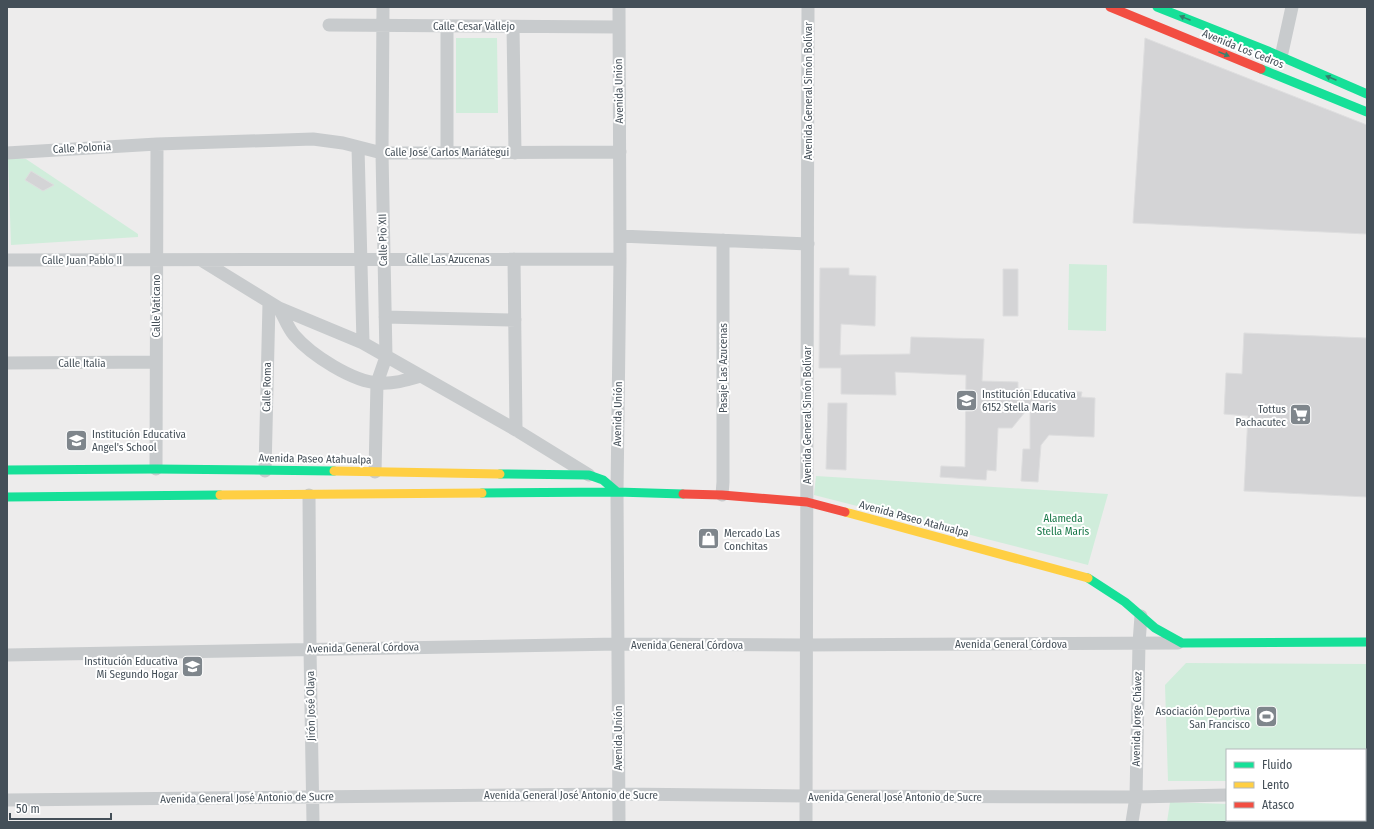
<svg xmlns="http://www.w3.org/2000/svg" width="1374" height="829" viewBox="0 0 1374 829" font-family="'Fira Sans Condensed',sans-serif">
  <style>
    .green { fill: #d0eddb }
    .building { fill: #d4d4d6; stroke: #dededf }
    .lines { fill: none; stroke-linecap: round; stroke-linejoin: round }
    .street { stroke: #c8cbcd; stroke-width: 13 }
    .fast { stroke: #16e098; stroke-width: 9 }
    .slow { stroke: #ffcf43; stroke-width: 9 }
    .jam { stroke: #f24e42; stroke-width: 9 }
    .oneway { fill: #34826e }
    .labels { text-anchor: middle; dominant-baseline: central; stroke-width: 4; stroke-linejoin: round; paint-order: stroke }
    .street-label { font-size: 11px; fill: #444f58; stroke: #fff }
    .poi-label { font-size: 11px; fill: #444f58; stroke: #fff; text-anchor: start }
    .park-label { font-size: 11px; fill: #177747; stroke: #fff }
  </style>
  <rect width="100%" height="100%" fill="#edecec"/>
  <path class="green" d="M 456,38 L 497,38 L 498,113 L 456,113 Z
    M 8,157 L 26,159 L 138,234 L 138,237 L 11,245 Z
    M 1069,264 L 1107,265 L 1106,331 L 1068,330 Z
    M 816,476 L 1108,494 L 1088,565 L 814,495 Z
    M 1186,663 L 1367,664 L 1367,780 L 1365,780 L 1365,750 L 1227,750 L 1227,781 L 1168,781 L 1165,685 Z
    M 1170,802 L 1227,804 L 1227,820 L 1365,820 L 1365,808 L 1367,808 L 1367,822 L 1167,822 Z"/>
  <path class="building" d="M 1145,38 L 1367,125 L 1367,234 L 1133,223 Z
    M 31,171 L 54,185 L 43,191 L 25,180 Z
    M 820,268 L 849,268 L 849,275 L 876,276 L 875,326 L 841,324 L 840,355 L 910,354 L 911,337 L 984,339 L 982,381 L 1018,382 L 1018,389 L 1082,392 L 1081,397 L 1095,398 L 1094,437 L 1049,435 L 1041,445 L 1038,482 L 1021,481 L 1023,449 L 1030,449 L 1030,406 L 1012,428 L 998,428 L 996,471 L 987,470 L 986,480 L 940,477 L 941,466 L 965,467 L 966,375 L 895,372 L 896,395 L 841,394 L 841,368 L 819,368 Z
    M 1003,269 L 1018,269 L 1018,316 L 1003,316 Z
    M 1244,333 L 1367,338 L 1367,497 L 1244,491 L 1248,416 L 1224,414 L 1226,373 L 1242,374 Z
    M 828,403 L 847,403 L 846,470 L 826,469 Z"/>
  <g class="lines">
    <path class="street" d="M 619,7 L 620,259 L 617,492 L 619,822
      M 329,25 L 618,27
      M 447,26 L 447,153
      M 513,27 L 515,153
      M 1281,57 L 1292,7
      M 358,147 L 363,343
      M 7,153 L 157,144 L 313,139 L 343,143 L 382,153 L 620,152
      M 620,236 L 808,244
      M 514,259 L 516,430
      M 7,260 L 620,259
      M 201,260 L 279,308 L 363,343 L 516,430 L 589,475
      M 279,308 C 284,317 288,328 294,335 C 311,355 353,382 379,383 C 394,384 407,380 421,376
      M 385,317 L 515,320
      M 7,363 L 156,362
      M 156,469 L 157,144
      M 265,471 L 269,303
      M 375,472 L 377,383 L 386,357 L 382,153 L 383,7
      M 309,495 L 310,649 L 313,822
      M 722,495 L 723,482 L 723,240
      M 7,655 L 618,644 L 806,645 L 1178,643
      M 1365,792 L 1367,792
      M 7,800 L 619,794 L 806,796 L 1136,797 L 1227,795
      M 806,822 L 808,7
      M 1132,822 L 1136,797 L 1139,643 L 1141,616"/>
    <path class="fast" d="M 1157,7 L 1268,51 L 1367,94
      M 1261,69 L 1367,112
      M 7,470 L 156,469 L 334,471
      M 500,474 L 589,475 L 603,480 L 617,492
      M 482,493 L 617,492 L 683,494
      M 7,497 L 220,495
      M 1088,578 L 1125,602 L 1155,628 L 1182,643 L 1367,642"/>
    <path class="slow" d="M 334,471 L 500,474
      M 220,495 L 482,493
      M 845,512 L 1088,578"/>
    <path class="jam" d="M 1110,7 L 1261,69
      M 683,494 L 722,495 L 807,502 L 845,512"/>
  </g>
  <defs><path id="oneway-solid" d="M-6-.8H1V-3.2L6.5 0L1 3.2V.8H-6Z"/></defs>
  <g class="oneway">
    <use href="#oneway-solid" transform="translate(1185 18) rotate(-158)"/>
    <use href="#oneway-solid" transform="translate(1224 54) rotate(22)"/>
    <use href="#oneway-solid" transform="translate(1331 78) rotate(-157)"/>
  </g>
  <defs>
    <symbol id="school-square" viewBox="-11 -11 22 22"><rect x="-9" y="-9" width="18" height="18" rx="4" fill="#7f868c" stroke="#fff"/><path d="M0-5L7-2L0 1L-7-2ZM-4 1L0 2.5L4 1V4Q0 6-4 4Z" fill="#fff"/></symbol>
    <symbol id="supermarket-square" viewBox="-11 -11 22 22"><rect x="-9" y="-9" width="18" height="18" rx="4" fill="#7f868c" stroke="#fff"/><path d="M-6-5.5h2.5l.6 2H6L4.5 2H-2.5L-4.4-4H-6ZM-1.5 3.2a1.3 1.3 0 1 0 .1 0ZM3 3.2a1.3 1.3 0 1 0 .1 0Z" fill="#fff"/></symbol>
    <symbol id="shop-square" viewBox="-11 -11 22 22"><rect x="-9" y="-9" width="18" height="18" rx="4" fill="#7f868c" stroke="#fff"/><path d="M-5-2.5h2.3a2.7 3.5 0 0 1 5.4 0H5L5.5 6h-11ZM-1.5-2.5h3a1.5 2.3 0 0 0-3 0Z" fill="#fff"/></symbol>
    <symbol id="stadium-square" viewBox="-11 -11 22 22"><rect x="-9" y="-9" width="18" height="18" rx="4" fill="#7f868c" stroke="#fff"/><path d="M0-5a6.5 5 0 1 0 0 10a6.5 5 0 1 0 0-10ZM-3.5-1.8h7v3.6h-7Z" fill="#fff"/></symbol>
  </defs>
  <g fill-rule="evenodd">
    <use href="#school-square" x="954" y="388" width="25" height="25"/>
    <use href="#supermarket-square" x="1288" y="402" width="25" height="25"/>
    <use href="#school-square" x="64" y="428" width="25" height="25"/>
    <use href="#shop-square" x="696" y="526" width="25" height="25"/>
    <use href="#school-square" x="180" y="654" width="25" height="25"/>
    <use href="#stadium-square" x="1254" y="704" width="25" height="25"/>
  </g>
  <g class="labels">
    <g class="street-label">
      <text x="474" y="26">Calle Cesar Vallejo</text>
      <text transform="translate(1243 49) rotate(22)">Avenida Los Cedros</text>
      <text transform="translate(619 91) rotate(-91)">Avenida Unión</text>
      <text transform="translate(808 91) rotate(-90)">Avenida General Simón Bolívar</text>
      <text transform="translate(82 148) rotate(-3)">Calle Polonia</text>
      <text x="447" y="152">Calle José Carlos Mariátegui</text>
      <text transform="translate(383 240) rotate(-91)">Calle Pio XII</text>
      <text x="448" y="259">Calle Las Azucenas</text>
      <text x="82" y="260">Calle Juan Pablo II</text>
      <text transform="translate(156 306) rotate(-90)">Calle Vaticano</text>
      <text x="82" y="363">Calle Italia</text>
      <text transform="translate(723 368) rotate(-90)">Pasaje Las Azucenas</text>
      <text transform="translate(267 387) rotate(-89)">Calle Roma</text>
      <text transform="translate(618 414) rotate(-89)">Avenida Unión</text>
      <text transform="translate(807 415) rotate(-90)">Avenida General Simón Bolívar</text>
      <text transform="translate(315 459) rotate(1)">Avenida Paseo Atahualpa</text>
      <text transform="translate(914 519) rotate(15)">Avenida Paseo Atahualpa</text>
      <text x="1011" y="644">Avenida General Córdova</text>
      <text x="687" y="645">Avenida General Córdova</text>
      <text transform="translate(363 648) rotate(-1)">Avenida General Córdova</text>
      <text transform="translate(311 706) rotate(-91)">Jirón José Olaya</text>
      <text transform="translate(1137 719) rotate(-89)">Avenida Jorge Chávez</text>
      <text transform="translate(618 738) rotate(-90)">Avenida Unión</text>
      <text x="571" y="795">Avenida General José Antonio de Sucre</text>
      <text x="895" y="797">Avenida General José Antonio de Sucre</text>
      <text transform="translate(247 798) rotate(-1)">Avenida General José Antonio de Sucre</text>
    </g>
    <g class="poi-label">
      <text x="982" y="394">Institución Educativa<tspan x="982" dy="13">6152 Stella Maris</tspan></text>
      <text x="1286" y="409" text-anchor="end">Tottus<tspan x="1286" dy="13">Pachacutec</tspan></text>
      <text x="92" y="434">Institución Educativa<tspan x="92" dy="13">Angel's School</tspan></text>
      <text x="724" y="533">Mercado Las<tspan x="724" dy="13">Conchitas</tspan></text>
      <text x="178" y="661" text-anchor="end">Institución Educativa<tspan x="178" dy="13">Mi Segundo Hogar</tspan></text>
      <text x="1250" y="711" text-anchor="end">Asociación Deportiva<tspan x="1250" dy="13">San Francisco</tspan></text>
    </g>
    <g class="park-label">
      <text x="1063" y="518">Alameda<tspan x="1063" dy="13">Stella Maris</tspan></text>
    </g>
  </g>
  <rect width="1374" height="829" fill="none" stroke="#444f58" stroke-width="16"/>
  <rect x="1226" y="749" width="140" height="72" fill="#ffffff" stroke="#b4b9bc"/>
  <rect x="1234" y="762" width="20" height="6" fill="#16e098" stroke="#b4b9bc"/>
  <text x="1262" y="769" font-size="12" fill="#444f58">Fluido</text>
  <rect x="1234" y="782" width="20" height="6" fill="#ffcf43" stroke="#b4b9bc"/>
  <text x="1262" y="789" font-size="12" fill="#444f58">Lento</text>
  <rect x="1234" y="802" width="20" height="6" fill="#f24e42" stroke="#b4b9bc"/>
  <text x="1262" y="809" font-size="12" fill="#444f58">Atasco</text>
  <path d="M10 813v6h101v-6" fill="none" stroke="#444f58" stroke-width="2"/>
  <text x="16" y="813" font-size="12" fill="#444f58" stroke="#ffffff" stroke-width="3" paint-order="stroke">50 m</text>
</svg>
